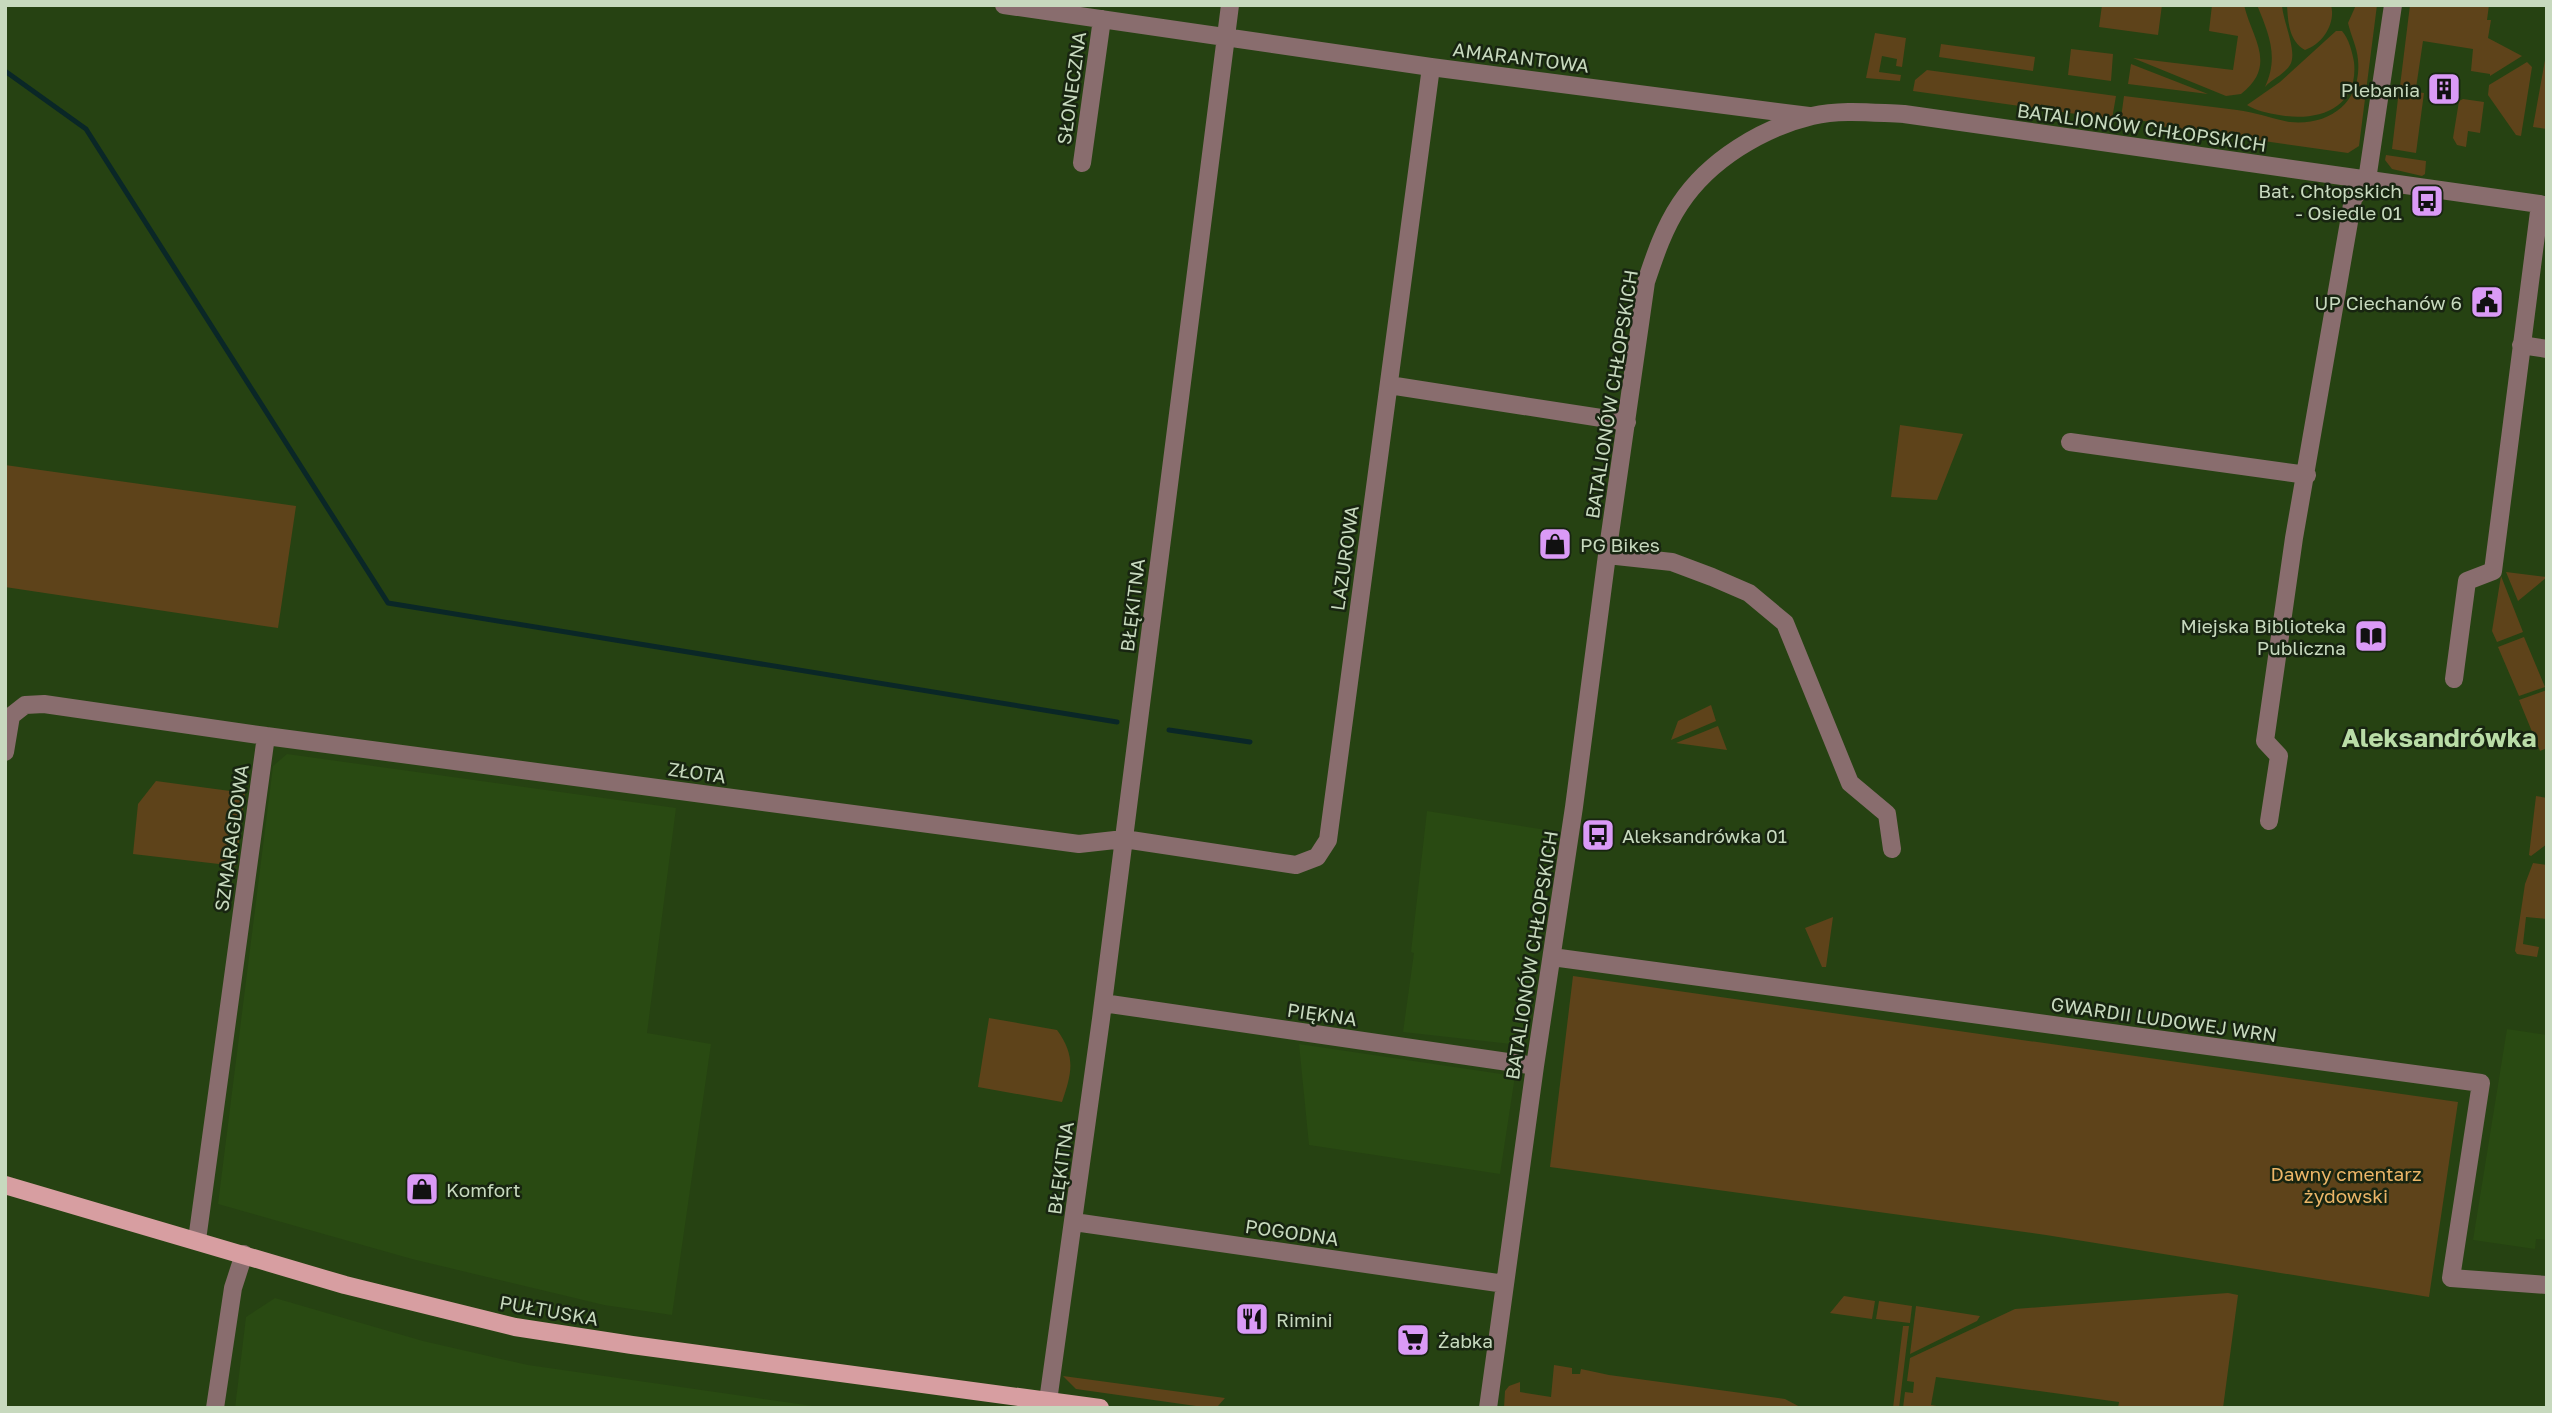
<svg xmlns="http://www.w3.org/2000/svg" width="2552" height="1413" viewBox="0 0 2552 1413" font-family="'Golos Text',sans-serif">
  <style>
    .built { fill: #294a12 }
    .green { fill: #5e431a }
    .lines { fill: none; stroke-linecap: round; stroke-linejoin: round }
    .stream { stroke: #0a2727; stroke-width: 5 }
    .minor { stroke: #896d6e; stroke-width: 18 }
    .major { stroke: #d79ea1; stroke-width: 18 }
    .labels { text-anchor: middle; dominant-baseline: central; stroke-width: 5; stroke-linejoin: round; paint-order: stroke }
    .street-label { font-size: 19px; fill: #c7d9be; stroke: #182511 }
    .poi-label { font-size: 19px; fill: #c7d9be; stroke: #182511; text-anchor: start }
    .park-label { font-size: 19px; fill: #ecb668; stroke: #182511 }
    .district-label { font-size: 26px; font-weight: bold; fill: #b9dca7; stroke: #182511 }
  </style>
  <rect width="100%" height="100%" fill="#264212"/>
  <path class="built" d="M 287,754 L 676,808 L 647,1033 L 711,1044 L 672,1315 L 604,1305 L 412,1259 L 218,1204 L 273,766 Z
    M 1427,811 L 1553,831 L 1520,1045 L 1403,1032 L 1414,953 L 1411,952 Z
    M 2507,1029 L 2547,1035 L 2547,1240 L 2536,1239 L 2535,1249 L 2473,1240 Z
    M 1299,1044 L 1515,1076 L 1500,1174 L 1309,1145 Z
    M 275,1298 L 423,1341 L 528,1365 L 827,1408 L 235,1408 L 246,1317 Z"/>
  <path class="green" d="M 2102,5 L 2162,5 L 2158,35 L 2099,27 Z
    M 2212,5 L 2244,5 C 2252,39 2278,65 2241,94 L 2226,96 L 2133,58 L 2233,70 L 2238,36 L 2209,31 Z
    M 2257,5 L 2282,5 C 2283,22 2298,52 2290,65 C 2284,75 2272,79 2265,87 C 2279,57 2269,34 2257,5 Z
    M 2287,5 L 2331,5 C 2336,23 2323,44 2305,50 C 2289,41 2288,22 2287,5 Z
    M 2356,5 L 2377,5 L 2359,146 L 2348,153 L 2159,126 L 2159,123 L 2121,118 L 2124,96 C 2162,101 2200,105 2237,110 C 2255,112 2272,119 2290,122 C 2330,126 2362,102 2358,60 C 2357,47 2351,36 2348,23 Z
    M 2410,5 L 2489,5 L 2487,20 L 2491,20 L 2488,38 L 2522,56 L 2490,76 L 2490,74 L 2471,71 L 2473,49 L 2423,41 L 2416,88 L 2400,86 Z
    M 2336,31 L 2342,31 C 2349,39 2352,51 2354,62 C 2359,109 2317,122 2279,115 C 2268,113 2256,111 2247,105 L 2280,82 Z
    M 1875,33 L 1906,38 L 1902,67 L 1896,66 L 1897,59 L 1882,56 L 1879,72 L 1901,75 L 1900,81 L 1866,78 Z
    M 1941,44 L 2035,57 L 2033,71 L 1939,57 Z
    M 2071,49 L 2113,54 L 2111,81 L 2068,75 Z
    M 2547,49 L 2547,129 L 2533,127 Z
    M 2527,62 L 2532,67 L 2521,136 L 2516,135 L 2488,95 L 2489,85 Z
    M 2131,64 L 2208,94 L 2128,84 Z
    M 1927,70 L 2116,96 L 2112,119 L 1913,91 L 1915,80 Z
    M 2399,90 L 2424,93 L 2416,153 L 2392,149 Z
    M 2463,99 L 2484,102 L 2480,133 L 2468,131 L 2466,147 L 2457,145 L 2453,138 L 2459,101 Z
    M 2386,155 L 2426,161 L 2425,174 L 2422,176 L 2392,169 L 2385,160 Z
    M 1900,425 L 1963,434 L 1937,500 L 1891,497 Z
    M 5,465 L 296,506 L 278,628 L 5,587 Z
    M 2506,572 L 2547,577 L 2518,601 Z
    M 2501,576 L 2523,632 L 2497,642 L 2492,631 Z
    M 2524,637 L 2545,687 L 2519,696 L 2498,647 Z
    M 2547,690 L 2547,748 L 2540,751 L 2519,700 Z
    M 1711,705 L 1716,721 L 1671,740 L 1678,721 Z
    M 1718,726 L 1727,750 L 1676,743 Z
    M 156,781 L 245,793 L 236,866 L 133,854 L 138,804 Z
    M 2536,796 L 2547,798 L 2547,844 L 2531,856 L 2529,855 Z
    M 2533,863 L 2547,865 L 2547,919 L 2526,917 L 2523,944 L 2539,947 L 2537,957 L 2517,954 L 2515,951 L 2525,884 Z
    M 1833,917 L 1826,967 L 1822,967 L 1805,928 Z
    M 1573,976 L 2458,1102 L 2429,1297 L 2046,1235 L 1550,1167 Z
    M 989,1018 L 1057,1030 C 1076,1056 1072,1073 1062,1102 L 978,1087 Z
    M 2228,1293 L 2238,1295 L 2223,1408 L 2118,1408 L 2119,1402 L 1936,1377 L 1931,1405 L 1948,1408 L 1903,1408 L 1905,1392 L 1913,1393 L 1914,1382 L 1907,1381 L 1910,1358 L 2015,1309 Z
    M 1844,1296 L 1875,1301 L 1872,1319 L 1830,1313 Z
    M 1879,1301 L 1912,1306 L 1910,1323 L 1876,1319 Z
    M 1916,1306 L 1980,1316 L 1977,1321 L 1910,1354 Z
    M 1903,1326 L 1909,1326 L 1899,1408 L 1893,1408 Z
    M 1554,1365 L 1572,1368 L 1572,1374 L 1580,1374 L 1581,1369 L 1609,1375 L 1785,1399 L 1802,1408 L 1504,1408 L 1505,1391 L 1509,1386 L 1520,1382 L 1520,1392 L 1551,1397 Z
    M 1063,1376 L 1225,1398 L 1218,1406 L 1210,1408 L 1076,1389 Z"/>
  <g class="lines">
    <path class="stream" d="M 5,71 L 86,129 L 388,603 L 1117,722
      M 1169,730 L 1250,742"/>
    <path class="minor" d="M 1004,5 L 1431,67 L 1809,116
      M 1082,163 L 1102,19
      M 2521,345 L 2547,349
      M 1389,385 L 1627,422
      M 2070,442 L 2307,475
      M 1607,555 L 1672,562 L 1712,577 L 1749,593 L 1785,623 L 1850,783 L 1887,814 L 1892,849
      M 2454,679 L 2467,581 L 2493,571 L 2540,204
      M 266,736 L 1079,844 L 1124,839 L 1296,865 L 1317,857 L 1328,840 L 1431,67
      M 5,752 L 11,716 L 25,705 L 44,704 L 266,736 L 197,1240
      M 2269,821 L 2279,756 L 2265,741 L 2294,538 L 2353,199 L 2367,180 L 2393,5
      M 1552,957 L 2481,1083 L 2451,1278 L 2547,1285
      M 1103,1003 L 1535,1066
      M 1074,1222 L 1505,1284
      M 1048,1401 L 1101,1019 L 1230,5
      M 215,1408 L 233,1288 L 244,1254
      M 1488,1408 L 1535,1066 L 1574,807 L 1607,555 L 1646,282 C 1655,255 1664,228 1680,204 C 1709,160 1762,128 1812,116 C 1842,109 1874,113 1904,114 L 2547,205"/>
    <path class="major" d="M 5,1185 L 345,1285 L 515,1327 L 632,1345 L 1100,1408"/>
  </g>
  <defs>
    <symbol id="building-square" viewBox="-11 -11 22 22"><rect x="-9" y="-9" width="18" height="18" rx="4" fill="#da9af6" stroke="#182511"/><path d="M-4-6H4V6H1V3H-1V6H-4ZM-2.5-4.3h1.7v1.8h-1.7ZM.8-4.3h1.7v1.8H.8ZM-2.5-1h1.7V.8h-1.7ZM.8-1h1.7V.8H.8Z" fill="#111"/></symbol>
    <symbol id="bus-square" viewBox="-11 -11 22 22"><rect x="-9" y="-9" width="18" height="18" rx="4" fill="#da9af6" stroke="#182511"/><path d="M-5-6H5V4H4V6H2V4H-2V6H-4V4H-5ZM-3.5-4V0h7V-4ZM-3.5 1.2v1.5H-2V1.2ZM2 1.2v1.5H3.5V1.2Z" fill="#111"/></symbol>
    <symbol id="civic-square" viewBox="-11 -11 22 22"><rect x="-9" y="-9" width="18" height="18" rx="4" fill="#da9af6" stroke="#182511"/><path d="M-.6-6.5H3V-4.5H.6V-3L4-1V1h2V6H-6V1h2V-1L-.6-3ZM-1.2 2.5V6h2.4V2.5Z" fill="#111"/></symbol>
    <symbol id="shop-square" viewBox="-11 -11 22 22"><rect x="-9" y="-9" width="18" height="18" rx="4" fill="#da9af6" stroke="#182511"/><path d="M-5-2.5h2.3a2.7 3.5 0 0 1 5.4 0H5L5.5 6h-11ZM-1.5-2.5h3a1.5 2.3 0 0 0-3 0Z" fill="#111"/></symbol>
    <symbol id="library-square" viewBox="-11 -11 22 22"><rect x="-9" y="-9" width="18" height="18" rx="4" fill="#da9af6" stroke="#182511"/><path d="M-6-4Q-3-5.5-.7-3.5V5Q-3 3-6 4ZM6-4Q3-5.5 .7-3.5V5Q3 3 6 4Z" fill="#111"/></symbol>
    <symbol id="restaurant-square" viewBox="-11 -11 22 22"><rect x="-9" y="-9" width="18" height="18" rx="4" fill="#da9af6" stroke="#182511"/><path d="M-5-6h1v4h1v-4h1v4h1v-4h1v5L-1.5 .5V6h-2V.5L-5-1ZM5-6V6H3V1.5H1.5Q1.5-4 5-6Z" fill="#111"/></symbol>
    <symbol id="supermarket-square" viewBox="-11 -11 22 22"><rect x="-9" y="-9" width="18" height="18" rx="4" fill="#da9af6" stroke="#182511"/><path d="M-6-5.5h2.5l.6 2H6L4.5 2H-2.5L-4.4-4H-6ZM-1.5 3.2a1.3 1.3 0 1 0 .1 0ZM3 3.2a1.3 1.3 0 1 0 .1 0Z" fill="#111"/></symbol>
  </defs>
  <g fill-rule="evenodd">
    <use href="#building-square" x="2425" y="70" width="38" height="38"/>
    <use href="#bus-square" x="2408" y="182" width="38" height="38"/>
    <use href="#civic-square" x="2468" y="283" width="38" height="38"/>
    <use href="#shop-square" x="1536" y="525" width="38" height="38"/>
    <use href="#library-square" x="2352" y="617" width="38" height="38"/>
    <use href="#bus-square" x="1579" y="816" width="38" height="38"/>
    <use href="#shop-square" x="403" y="1170" width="38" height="38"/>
    <use href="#restaurant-square" x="1233" y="1300" width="38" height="38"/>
    <use href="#supermarket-square" x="1394" y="1321" width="38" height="38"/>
  </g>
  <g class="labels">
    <g class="street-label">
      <text transform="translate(1521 57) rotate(7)">AMARANTOWA</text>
      <text transform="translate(1071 88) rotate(-82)">SŁONECZNA</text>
      <text transform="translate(2142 127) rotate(8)">BATALIONÓW CHŁOPSKICH</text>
      <text transform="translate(1611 394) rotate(-81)">BATALIONÓW CHŁOPSKICH</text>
      <text transform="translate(1344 558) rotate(-82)">LAZUROWA</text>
      <text transform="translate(1132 605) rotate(-83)">BŁĘKITNA</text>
      <text transform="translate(697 772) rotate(8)">ZŁOTA</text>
      <text transform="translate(231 838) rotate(-82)">SZMARAGDOWA</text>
      <text transform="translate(1531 955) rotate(-81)">BATALIONÓW CHŁOPSKICH</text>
      <text transform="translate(1322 1014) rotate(8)">PIĘKNA</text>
      <text transform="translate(2164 1019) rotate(8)">GWARDII LUDOWEJ WRN</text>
      <text transform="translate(1060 1168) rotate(-82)">BŁĘKITNA</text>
      <text transform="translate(1292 1232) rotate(8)">POGODNA</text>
      <text transform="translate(549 1310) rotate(10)">PUŁTUSKA</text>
    </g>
    <g class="poi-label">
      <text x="2420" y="89" text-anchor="end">Plebania</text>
      <text x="2402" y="190" text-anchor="end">Bat. Chłopskich<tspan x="2402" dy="22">- Osiedle 01</tspan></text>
      <text x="2462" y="302" text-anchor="end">UP Ciechanów 6</text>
      <text x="1580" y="544">PG Bikes</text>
      <text x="2346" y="625" text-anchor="end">Miejska Biblioteka<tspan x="2346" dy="22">Publiczna</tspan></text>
      <text x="1622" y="835">Aleksandrówka 01</text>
      <text x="446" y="1189">Komfort</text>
      <text x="1276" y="1319">Rimini</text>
      <text x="1438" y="1340">Żabka</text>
    </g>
    <g class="park-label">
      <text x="2346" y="1173">Dawny cmentarz<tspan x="2346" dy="22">żydowski</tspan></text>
    </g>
    <g class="district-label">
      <text x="2439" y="737">Aleksandrówka</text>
    </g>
  </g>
  <rect width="2552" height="1413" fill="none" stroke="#c7d9be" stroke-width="14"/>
</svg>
